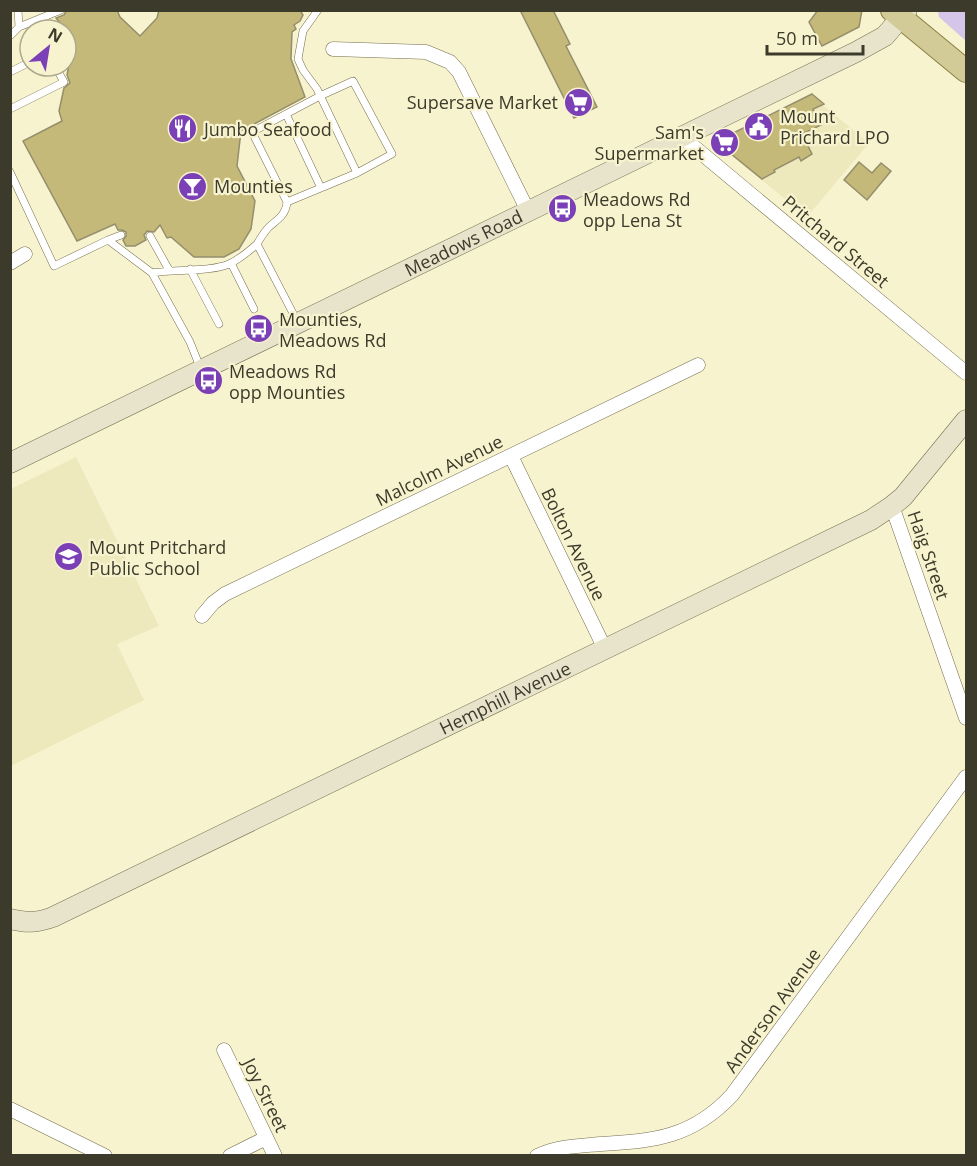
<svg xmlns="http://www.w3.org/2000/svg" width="977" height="1166" viewBox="0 0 977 1166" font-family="'Open Sans',sans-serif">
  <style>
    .built { fill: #eee8bd }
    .green { fill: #d4c5e9 }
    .building { fill: #c4b978; stroke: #948e6d; stroke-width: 1.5 }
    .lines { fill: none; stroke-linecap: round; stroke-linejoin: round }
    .lane-casing { stroke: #746f4f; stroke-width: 8 }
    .street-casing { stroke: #746f4f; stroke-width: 15 }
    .secondary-casing { stroke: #746f4f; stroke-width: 21 }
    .primary-casing { stroke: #8a8044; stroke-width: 24 }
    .lane { stroke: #fff; stroke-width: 7 }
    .street { stroke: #fff; stroke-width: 14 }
    .secondary { stroke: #e8e4cb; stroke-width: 20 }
    .primary { stroke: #d2ca97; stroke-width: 22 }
    .labels { text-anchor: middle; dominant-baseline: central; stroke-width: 4.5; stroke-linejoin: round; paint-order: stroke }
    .poi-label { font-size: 18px; fill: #3c3a2b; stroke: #f8f3cf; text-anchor: start }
    .street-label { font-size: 18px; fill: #3c3a2b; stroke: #f8f3cf }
  </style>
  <rect width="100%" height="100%" fill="#f8f3cf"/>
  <path class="built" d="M 812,96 L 869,143 L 807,217 L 719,145 L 721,140 Z
    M 76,457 L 159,626 L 117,644 L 144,700 L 11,766 L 11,489 Z"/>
  <path class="green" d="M 938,11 L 966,11 L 966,41 L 939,17 Z"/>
  <path class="building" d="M 67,10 L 117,10 L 120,17 L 140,36 L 157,18 L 159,10 L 300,10 L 303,15 L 300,21 L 294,25 L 296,29 L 292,32 L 291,59 L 305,97 L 241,131 L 237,166 L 255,201 L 251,229 L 239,249 L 224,257 L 194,257 L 171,237 L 167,238 L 160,225 L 154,232 L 147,231 L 144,235 L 146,240 L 135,246 L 126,246 L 123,240 L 126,236 L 126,232 L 122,230 L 118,230 L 115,224 L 77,241 L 23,141 L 62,121 L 59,111 L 64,88 L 70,83 L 67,75 L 72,49 L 66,30 L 56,18 L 64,15 Z
    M 520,10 L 553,10 L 570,44 L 566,46 L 597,107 L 574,118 Z
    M 818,10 L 862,10 L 859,27 L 822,46 L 809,22 Z
    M 812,94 L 824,104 L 813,109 L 821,125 L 802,134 L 812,154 L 801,161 L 799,157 L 774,170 L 775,172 L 762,179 L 720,145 L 721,139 Z
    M 859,162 L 872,173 L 881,163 L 891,171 L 867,200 L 844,180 Z"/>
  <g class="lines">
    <defs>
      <path id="lane" d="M 19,27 L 61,10
        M 10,36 L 19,27 L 18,10
        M 10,72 L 30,62
        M 10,109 L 64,82 L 55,66
        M 286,114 L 321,188
        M 10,172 L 54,266 L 108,240 L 152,273 L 190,342 L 200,367
        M 287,202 L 252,132 L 320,96 L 353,81 L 392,154 L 357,173
        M 150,236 L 169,270
        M 108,240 L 121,235
        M 231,263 L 254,309
        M 190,269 L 219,324
        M 152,273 C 173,269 211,272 229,264 C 240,259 248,252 257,244
        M 297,321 L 257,244 C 260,239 264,232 269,227 C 278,219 286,215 287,202 L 357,173 L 317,89 L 303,70 L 298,59 L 303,31 L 318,10"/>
      <path id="street" d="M 333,49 L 426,52 L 450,62 L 459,72 L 528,211
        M 682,137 L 966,373
        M 10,263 L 25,254
        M 511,456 L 605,649
        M 892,506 L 966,718
        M 202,616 L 213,603 L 225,594 L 698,365
        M 224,1050 L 275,1156
        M 10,1109 L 105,1156
        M 230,1156 L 266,1138
        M 537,1156 C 558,1146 579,1146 601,1144 C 655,1141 693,1137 732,1095 L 966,777"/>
      <g id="secondary">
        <path id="s1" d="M 10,463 L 856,52 L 885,36 L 907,10"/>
        <path id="s2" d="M 10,919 C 26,923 37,923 53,917 L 871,520 L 892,506 L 903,497 L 966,420"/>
      </g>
      <path id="primary" d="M 892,10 L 966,71"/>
    </defs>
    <use href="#lane" class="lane-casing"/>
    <use href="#street" class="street-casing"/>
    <use href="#secondary" class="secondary-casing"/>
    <use href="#primary" class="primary-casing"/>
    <use href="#lane" class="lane"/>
    <use href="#street" class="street"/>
    <use href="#secondary" class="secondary"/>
    <use href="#primary" class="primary"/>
  </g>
  <defs>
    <symbol id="supermarket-disc" viewBox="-11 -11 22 22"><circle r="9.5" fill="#7b40b6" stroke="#f8f3cf"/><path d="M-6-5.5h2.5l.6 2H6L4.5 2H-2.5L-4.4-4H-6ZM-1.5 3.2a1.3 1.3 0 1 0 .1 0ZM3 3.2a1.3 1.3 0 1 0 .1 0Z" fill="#fff"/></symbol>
    <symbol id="civic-disc" viewBox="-11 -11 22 22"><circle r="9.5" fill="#7b40b6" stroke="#f8f3cf"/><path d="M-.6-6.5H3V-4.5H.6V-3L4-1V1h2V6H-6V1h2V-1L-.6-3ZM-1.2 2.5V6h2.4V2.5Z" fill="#fff"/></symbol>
    <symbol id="restaurant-disc" viewBox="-11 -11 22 22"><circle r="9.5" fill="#7b40b6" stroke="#f8f3cf"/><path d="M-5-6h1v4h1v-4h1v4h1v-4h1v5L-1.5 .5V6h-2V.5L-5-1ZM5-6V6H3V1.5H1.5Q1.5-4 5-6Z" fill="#fff"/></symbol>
    <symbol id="bar-disc" viewBox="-11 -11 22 22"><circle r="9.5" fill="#7b40b6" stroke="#f8f3cf"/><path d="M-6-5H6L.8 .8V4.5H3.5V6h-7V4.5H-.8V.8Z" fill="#fff"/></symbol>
    <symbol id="bus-disc" viewBox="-11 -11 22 22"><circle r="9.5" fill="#7b40b6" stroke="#f8f3cf"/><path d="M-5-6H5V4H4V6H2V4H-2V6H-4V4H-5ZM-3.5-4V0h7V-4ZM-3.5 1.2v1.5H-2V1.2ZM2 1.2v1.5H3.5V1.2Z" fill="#fff"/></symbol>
    <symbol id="school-disc" viewBox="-11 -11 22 22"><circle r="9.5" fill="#7b40b6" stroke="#f8f3cf"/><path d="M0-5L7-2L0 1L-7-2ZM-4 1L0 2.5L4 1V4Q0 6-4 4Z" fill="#fff"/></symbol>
  </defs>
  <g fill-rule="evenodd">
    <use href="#supermarket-disc" x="562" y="86" width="33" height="33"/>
    <use href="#civic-disc" x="742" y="110" width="33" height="33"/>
    <use href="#restaurant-disc" x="166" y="112" width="33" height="33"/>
    <use href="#supermarket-disc" x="708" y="126" width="33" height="33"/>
    <use href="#bar-disc" x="176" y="170" width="33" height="33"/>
    <use href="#bus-disc" x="546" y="192" width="33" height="33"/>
    <use href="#bus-disc" x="242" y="312" width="33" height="33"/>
    <use href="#bus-disc" x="192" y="364" width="33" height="33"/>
    <use href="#school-disc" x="52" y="540" width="33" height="33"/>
  </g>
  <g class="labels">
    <g class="poi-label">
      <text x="558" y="102" text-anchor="end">Supersave Market</text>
      <text x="780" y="116">Mount<tspan x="780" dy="21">Prichard LPO</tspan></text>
      <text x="204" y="129">Jumbo Seafood</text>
      <text x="704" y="132" text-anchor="end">Sam's<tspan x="704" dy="21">Supermarket</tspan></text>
      <text x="214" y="186">Mounties</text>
      <text x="583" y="199">Meadows Rd<tspan x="583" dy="21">opp Lena St</tspan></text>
      <text x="279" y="319">Mounties,<tspan x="279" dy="21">Meadows Rd</tspan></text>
      <text x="229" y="371">Meadows Rd<tspan x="229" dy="21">opp Mounties</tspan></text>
      <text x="89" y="547">Mount Pritchard<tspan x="89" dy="21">Public School</tspan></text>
    </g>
    <g class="street-label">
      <text transform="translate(836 241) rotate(40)">Pritchard Street</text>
      <text stroke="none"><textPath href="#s1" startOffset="504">Meadows Road</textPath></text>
      <text transform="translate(439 470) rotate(-26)">Malcolm Avenue</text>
      <text transform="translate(574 544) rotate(64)">Bolton Avenue</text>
      <text transform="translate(929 555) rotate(71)">Haig Street</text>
      <text stroke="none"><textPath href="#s2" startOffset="546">Hemphill Avenue</textPath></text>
      <text transform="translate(772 1010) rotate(-54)">Anderson Avenue</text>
      <text transform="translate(266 1095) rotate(64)">Joy Street</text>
    </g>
  </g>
  <rect width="977" height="1166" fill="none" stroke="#3c3a2b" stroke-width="24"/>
  <g transform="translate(48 48) rotate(30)"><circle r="28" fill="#f8f3cf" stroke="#ada98d" stroke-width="1.5"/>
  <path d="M0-4.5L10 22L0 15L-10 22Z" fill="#7b40b6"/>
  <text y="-9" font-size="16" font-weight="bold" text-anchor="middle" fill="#3c3a2b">N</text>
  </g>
  <path d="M767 45v9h96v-9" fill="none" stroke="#3c3a2b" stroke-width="3"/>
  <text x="776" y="45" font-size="18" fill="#3c3a2b" stroke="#f8f3cf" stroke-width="4.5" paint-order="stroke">50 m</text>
</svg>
